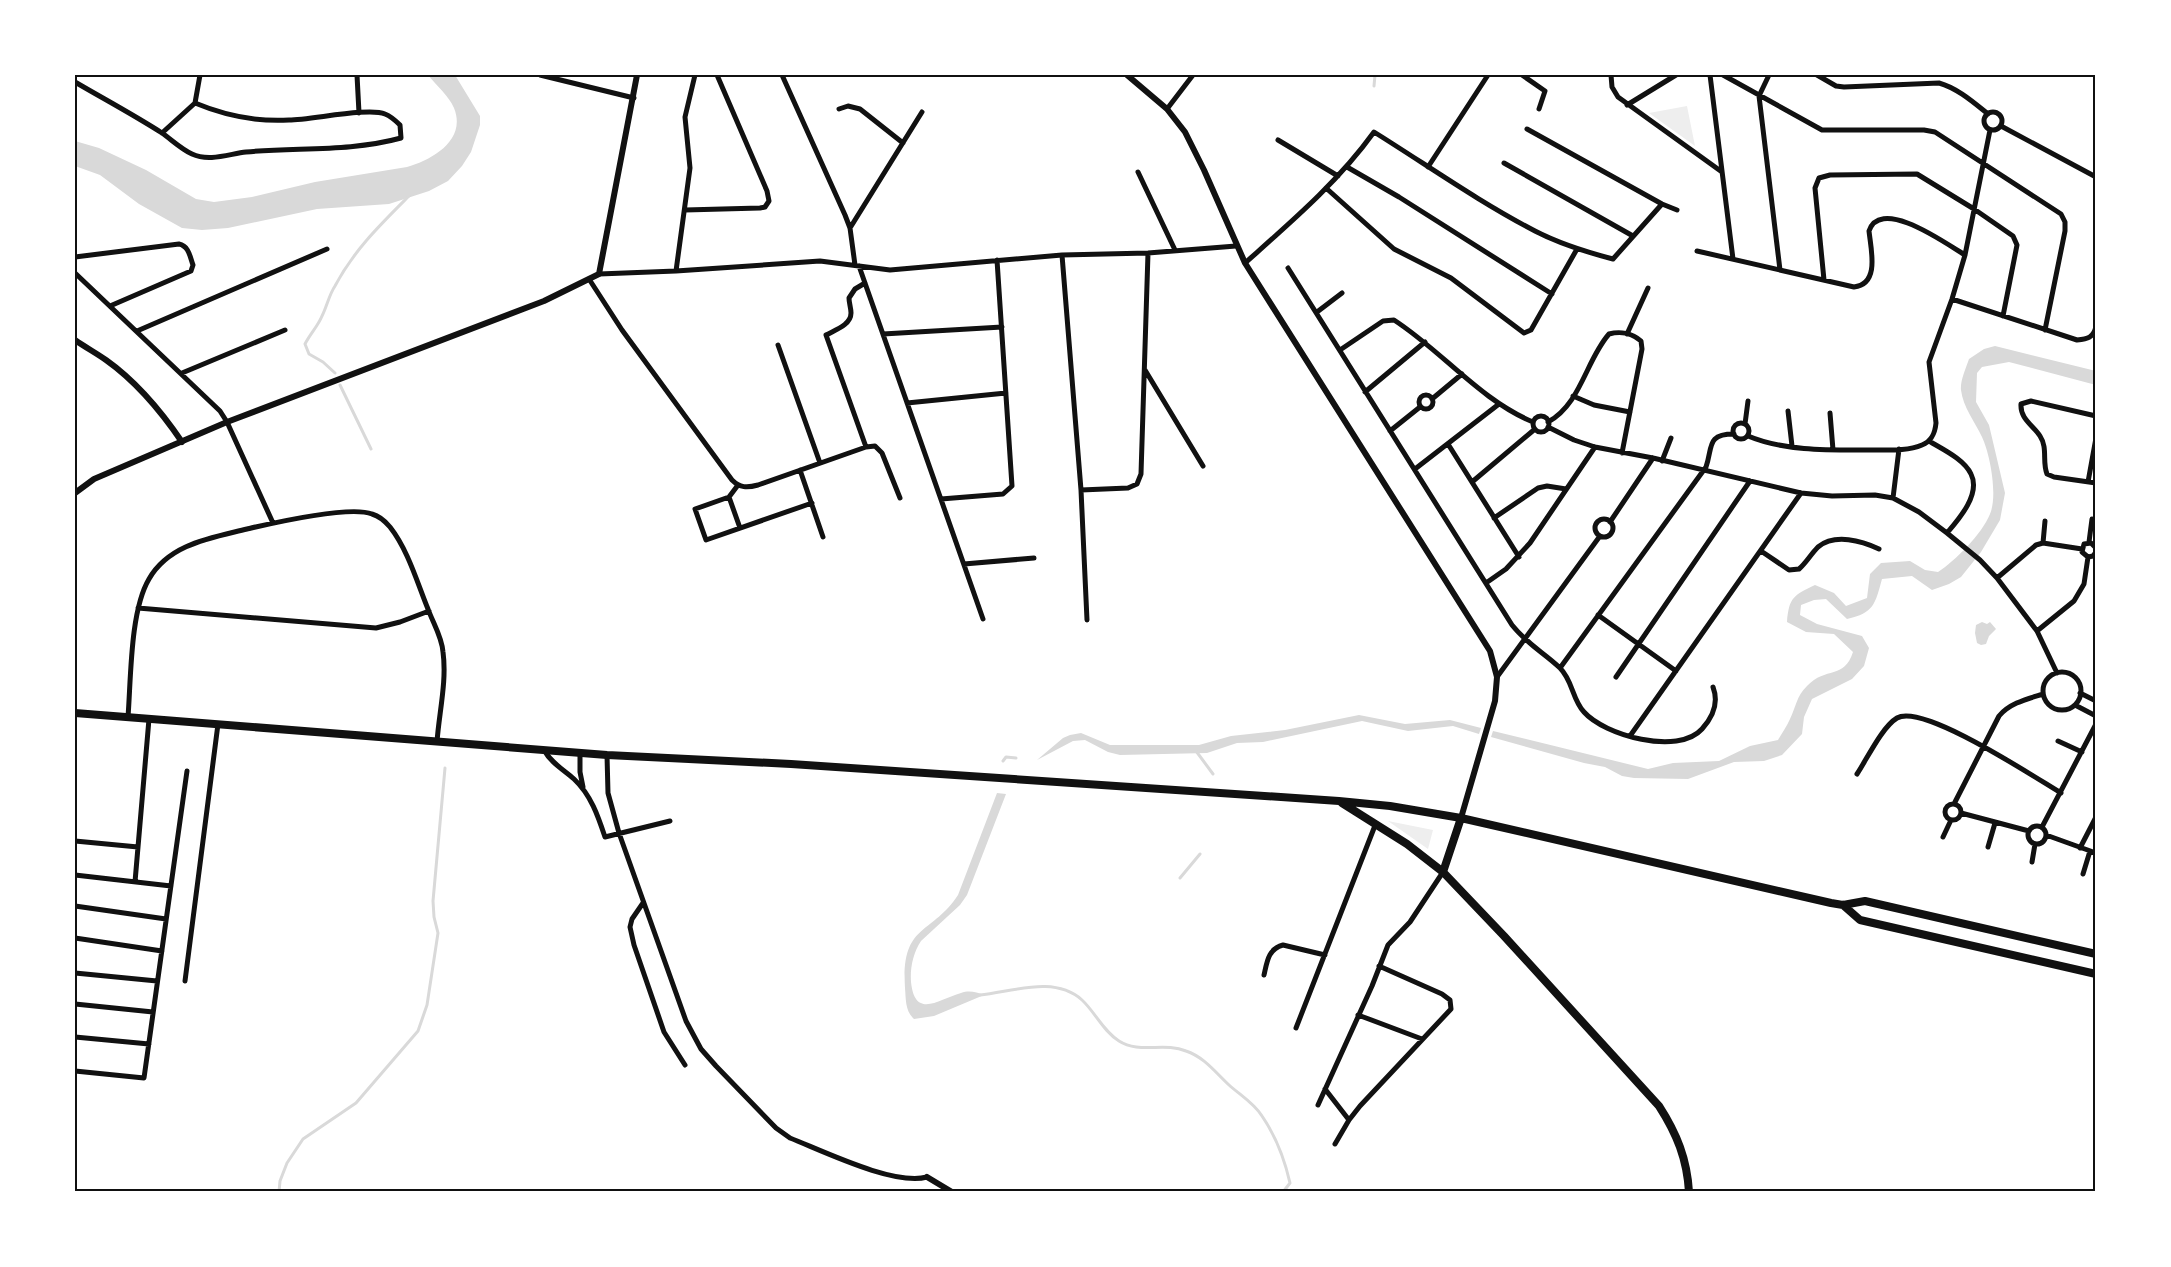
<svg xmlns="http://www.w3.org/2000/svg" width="2171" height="1267" viewBox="0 0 2171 1267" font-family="'Asap Condensed',sans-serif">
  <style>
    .green { fill: #eee }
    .water { fill: #d9d9d9 }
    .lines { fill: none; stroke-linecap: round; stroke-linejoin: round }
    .stream { stroke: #d9d9d9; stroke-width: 3 }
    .minor { stroke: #111; stroke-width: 5 }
    .tertiary { stroke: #111; stroke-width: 6 }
    .trunk { stroke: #111; stroke-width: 8 }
    .neatline { fill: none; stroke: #111; stroke-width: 2 }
  </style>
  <rect width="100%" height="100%" fill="#fff"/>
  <path class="green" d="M 1687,106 L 1695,146 L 1649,113 Z
    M 1388,821 L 1433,830 L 1428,849 Z"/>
  <path class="water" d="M 428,75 L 455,75 L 480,116 L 480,125 L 471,152 L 462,166 L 448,181 L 429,191 L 389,204 L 317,209 L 228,228 L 202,230 L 182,228 L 139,204 L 100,175 L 75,166 L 75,141 L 99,148 L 146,170 L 196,199 L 214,202 L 252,197 L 315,182 L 407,167 C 432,160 467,140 454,108 C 449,96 436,85 428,75 Z
    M 1995,346 L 2096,371 L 2096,385 L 2009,362 L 1982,367 L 1977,373 L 1976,402 L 1989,425 L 2005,493 L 2000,520 L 1981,552 L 1961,577 L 1949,584 L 1932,590 L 1912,576 L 1882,579 C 1875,604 1874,613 1847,619 L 1826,599 L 1814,600 L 1801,605 L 1800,615 L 1817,624 L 1862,636 L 1869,648 L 1864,666 L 1852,679 L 1812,699 L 1804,717 L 1802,734 L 1782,755 L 1764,761 L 1734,762 L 1688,779 L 1634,778 L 1622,776 L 1605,767 L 1584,763 L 1491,737 L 1493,731 L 1648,769 L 1673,763 L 1719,761 L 1750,746 L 1778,740 C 1782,733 1787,726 1790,719 C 1796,707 1796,697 1807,686 C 1826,666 1844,680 1853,652 L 1834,634 L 1806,632 L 1787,622 C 1789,597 1794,595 1815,585 L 1834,593 L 1846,606 L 1867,598 L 1870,574 L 1881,563 L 1910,561 L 1925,570 L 1938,572 C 1955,561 1982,534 1990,514 C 1998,495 1990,454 1982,437 C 1975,422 1963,407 1961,390 C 1960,381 1966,368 1969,359 L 1984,349 Z
    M 1982,622 L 1987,624 L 1990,622 L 1996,629 L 1989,636 L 1986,644 L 1981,645 L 1977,643 L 1975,633 L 1976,625 Z
    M 1359,715 L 1405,724 L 1450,720 L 1481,728 L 1479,734 L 1453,726 L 1408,731 L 1362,721 L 1263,742 L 1237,743 L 1207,753 L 1120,755 L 1108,752 L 1085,740 L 1073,741 L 1037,760 L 1063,738 L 1070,735 L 1081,733 L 1110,745 L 1199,745 L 1231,736 L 1285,730 Z
    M 997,793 L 1006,794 L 967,895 L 960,905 L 921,941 C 913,953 910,968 911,982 C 915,1020 939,999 961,993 C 969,990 976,992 984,995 L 934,1016 L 914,1019 C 905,1011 906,999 905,988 C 901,923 931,936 958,895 Z"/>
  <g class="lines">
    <path class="stream" d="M 1374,86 L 1375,75
      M 335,373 L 323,362 L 309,354 L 305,344 C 310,334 318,326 322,316 C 327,306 329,295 335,286 C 354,250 381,224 409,196
      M 340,385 L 371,449
      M 1196,751 L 1213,774
      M 1003,761 L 1006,757 L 1016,758
      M 1180,878 L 1200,854
      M 980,995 C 1012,992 1054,975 1082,1000 C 1095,1012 1103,1031 1119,1041 C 1139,1054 1164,1042 1186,1051 C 1204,1057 1215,1072 1229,1085 C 1240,1095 1254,1103 1262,1116 C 1275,1135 1285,1161 1290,1183 L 1283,1192
      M 279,1192 L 280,1181 L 287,1163 L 303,1139 L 356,1103 L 418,1031 L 427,1005 L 438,933 L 434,917 L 433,901 L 445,768"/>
    <path class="minor" d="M 357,75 L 359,113
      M 540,75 L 634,98
      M 782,75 L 845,215 L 850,228 L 855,265
      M 1522,75 L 1545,91 L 1539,109
      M 1611,75 L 1612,87 L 1618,97 L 1722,172
      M 1710,75 L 1733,259
      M 1723,75 L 1822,130 L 1924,130 L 1935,132 L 2061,214 L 2065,222 L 2065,231 L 2045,330
      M 1769,75 L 1759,96 L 1780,270
      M 1817,75 L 1836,86 L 1844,87 L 1939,83 C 1957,88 1973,102 1988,114
      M 75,82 C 104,99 134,115 162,133 C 172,140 181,149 192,154 C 209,162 229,154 246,152 C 298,147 350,152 401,138 L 400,125 C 396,121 390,116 385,114 C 369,107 311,120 289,120 C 255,122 226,116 195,103
      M 1627,105 L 1676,75
      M 839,109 L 848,106 L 860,109 L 903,143
      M 1167,109 L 1193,75
      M1984 121a9 9 0 1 1 18 0a9 9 0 1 1-18 0Z
      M 2001,126 L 2096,177
      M 1527,129 L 1662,204 L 1677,210
      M 162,133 L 195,103 L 200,75
      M 1278,140 L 1338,176
      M 1504,163 L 1633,236
      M 1347,167 L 1399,197 L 1552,294
      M 1428,167 L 1488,75
      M 1138,172 L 1175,250
      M 1326,188 L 1394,249 L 1451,278 L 1524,333 L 1531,330 L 1577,249
      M 685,210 L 760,208 L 765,207 L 769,201 L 767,191 L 717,75
      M 850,228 L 922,112
      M 1697,251 L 1854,287 C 1880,284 1871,250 1869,231 C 1881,196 1948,245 1965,255
      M 1062,255 L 1081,490 L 1087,620
      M 75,257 L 179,244 C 189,246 190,257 193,265 L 191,271 L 110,306
      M 1245,263 C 1291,222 1338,182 1374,132 C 1427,165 1479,202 1535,231 C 1560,244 1586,252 1613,259 L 1662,204
      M 859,266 L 983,619
      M 1288,268 L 1512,625 C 1528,645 1543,652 1560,668 C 1573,681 1572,699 1584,712 C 1604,735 1678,756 1702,729 C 1713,717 1719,703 1713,687
      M 676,271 L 690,168 L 685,117 L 695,75
      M 75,273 L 220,411 L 227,422 L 273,523
      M 599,274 L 676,271 L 820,261 L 890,270 L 1062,255 L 1148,253 L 1236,246
      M 589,279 L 622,330 L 732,480 C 740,488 747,488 758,485 L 866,447 L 875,446 L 882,453 L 900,498
      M 1824,280 L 1815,188 L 1819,178 L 1830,175 L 1917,174 L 1974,209 L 2013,236 L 2017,245 L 2003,316
      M 865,283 L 855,289 L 849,298 C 849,303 851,308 851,313 C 851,325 835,330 826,335 L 866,447
      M 1952,299 L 2077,340 C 2087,339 2094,338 2096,326
      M 1317,312 L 1342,293
      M 137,331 L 327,249
      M 883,334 L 1002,327
      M 1627,334 L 1648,288
      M 778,345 L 820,463
      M 1340,350 L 1383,321 L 1394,320 C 1442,351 1480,400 1533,422
      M 1145,370 L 1203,466
      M 182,373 L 285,330
      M 1365,392 L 1425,342
      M1419 402a7 7 0 1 1 14 0a7 7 0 1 1-14 0Z
      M 1573,396 L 1594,405 L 1630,412
      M 1432,399 L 1462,374
      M 907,403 L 1006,393
      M 1788,411 L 1792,446
      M 1830,413 L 1833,450
      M 2096,416 L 2031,401 L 2021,404 C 2020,419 2033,425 2040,436 C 2048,448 2042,462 2047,474 L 2054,477 L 2096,483
      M1533 424a8 8 0 1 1 16 0a8 8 0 1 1-16 0Z
      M 1548,422 C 1581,404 1586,360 1609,334 C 1620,331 1632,333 1641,341 L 1642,349 L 1622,453
      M1733 431a8 8 0 1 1 16 0a8 8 0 1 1-16 0Z
      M 1745,424 L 1748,401
      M 1548,427 L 1574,440 L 1595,447 L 1653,458 L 1801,493 L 1832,496 L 1875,495 L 1893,498 L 1919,512 L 1947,533 L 1980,560 L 1997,578 L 2037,631 L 2057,673
      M 1390,431 L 1420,407
      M 1748,436 C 1786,452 1834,450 1876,450 C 1890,450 1908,451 1922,445 C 1932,441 1935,433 1936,423 L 1929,362 L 1952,299 L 1965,255 L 1990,130
      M 1929,441 C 1942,449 1964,459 1971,474 C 1981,494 1959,519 1947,533
      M 1448,444 L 1519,557
      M 1662,461 L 1671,438
      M 1415,469 L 1499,404
      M 800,470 L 823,537
      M 1472,482 L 1535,429
      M 2088,482 L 2096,438
      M 738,485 L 729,497 L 695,509 L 706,540 L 812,503
      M 1081,490 L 1128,488 L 1137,484 L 1141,474 L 1148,253
      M 729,497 L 740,528
      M 1893,498 L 1899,449
      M 941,499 L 1003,494 L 1012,486 L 997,260
      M 1494,518 L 1538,488 L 1547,486 L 1566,489
      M1595 528a9 9 0 1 1 18 0a9 9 0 1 1-18 0Z
      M 1610,522 L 1653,458
      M 2089,542 L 2092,519
      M 2043,543 L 2045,521
      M 1761,551 L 1789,570 L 1799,569 C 1806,563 1811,554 1818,547 C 1835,533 1862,541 1879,549
      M 2088,557 L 2082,552 L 2084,544 L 2091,543 L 2096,548
      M 2088,557 L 2093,556 L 2096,552
      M 964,564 L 1034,558
      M 1997,578 L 2036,545 L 2043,543 L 2082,549
      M 1486,583 L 1506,569 L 1530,543 L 1595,447
      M 138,608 L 376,628 L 400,622 L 429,611
      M 1598,615 L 1676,671
      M 2037,631 L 2074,601 L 2084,584 L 2088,557
      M 1560,668 L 1706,467 C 1713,447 1706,434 1734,434
      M2043 691a19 19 0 1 1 38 0a19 19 0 1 1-38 0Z
      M 1497,677 L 1600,536
      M 1616,677 L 1750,481
      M 2080,693 L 2096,701
      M 2075,705 L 2096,716
      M 128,717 C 131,679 130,611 149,579 C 169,544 211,538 247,529 C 273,523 349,505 372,514 C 379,516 385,521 390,527 C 408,550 417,582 428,609 C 433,623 442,637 443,652 C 447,681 439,713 437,742
      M 1630,736 L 1801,493
      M 2058,741 L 2082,752
      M 544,750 C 551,763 564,770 574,779 C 591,795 598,816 605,837 L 670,821
      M 580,753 L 580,772 L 583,787
      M 607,755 L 608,793 L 619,833 L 686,1021 L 701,1049 L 716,1066 L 776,1128 L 790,1138 C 823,1151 894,1186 927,1177
      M 1857,774 C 1867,759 1882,727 1897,718 C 1923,703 2034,777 2061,793
      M 1954,804 L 1999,716 C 2010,703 2027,699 2043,694
      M1945 812a8 8 0 1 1 16 0a8 8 0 1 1-16 0Z
      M 1961,813 L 2029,831
      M2028 835a9 9 0 1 1 18 0a9 9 0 1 1-18 0Z
      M 2042,827 L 2096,724
      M 2046,835 L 2096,853
      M 1943,837 L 1951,820
      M 75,841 L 138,847
      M 1988,847 L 1995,823
      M 2080,848 L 2096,817
      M 2032,862 L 2035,844
      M 2083,874 L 2090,851
      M 75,875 L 171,886
      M 135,882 L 149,719
      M 643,903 L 632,919 L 630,927 L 634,945 L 664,1032 L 685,1065
      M 75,906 L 166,919
      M 75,938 L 162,951
      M 75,973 L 157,981
      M 1264,975 C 1267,962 1268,949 1283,945 L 1325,955
      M 185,981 L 218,724
      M 75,1004 L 153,1012
      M 1358,1015 L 1422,1039
      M 1296,1028 L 1376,823
      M 75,1037 L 149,1044
      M 75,1071 L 144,1078 L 187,771
      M 1325,1089 L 1349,1120
      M 1318,1105 L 1372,986 L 1388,945 L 1410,922 L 1443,872
      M 1335,1144 L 1349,1120 L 1360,1106 L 1451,1009 L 1450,1000 L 1442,994 L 1379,966"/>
    <path class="tertiary" d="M 1127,75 L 1167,109 L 1185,132 L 1204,170 L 1245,263 L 1490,651 L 1497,677 L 1495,701 L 1461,818
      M 75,340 C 85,347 96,353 106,360 C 137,382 161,411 182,442
      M 75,493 L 94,479 L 227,422 L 544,301 L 599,274 L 637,75
      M 927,1177 L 952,1192"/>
    <path class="trunk" d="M 75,713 L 607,755 L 791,764 L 1339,801 L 1390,806 L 1461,818 L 1831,903 L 1843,905 L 1865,901 L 2096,954
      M 1342,803 L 1407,844 L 1443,872 L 1504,936 L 1659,1106 C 1677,1134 1687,1159 1689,1192
      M 1443,872 L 1461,818
      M 1843,905 L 1860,920 L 2096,974"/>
  </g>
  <rect width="2171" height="1267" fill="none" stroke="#ffffff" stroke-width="153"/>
  <rect x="76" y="76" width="2018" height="1114" class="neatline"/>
</svg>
